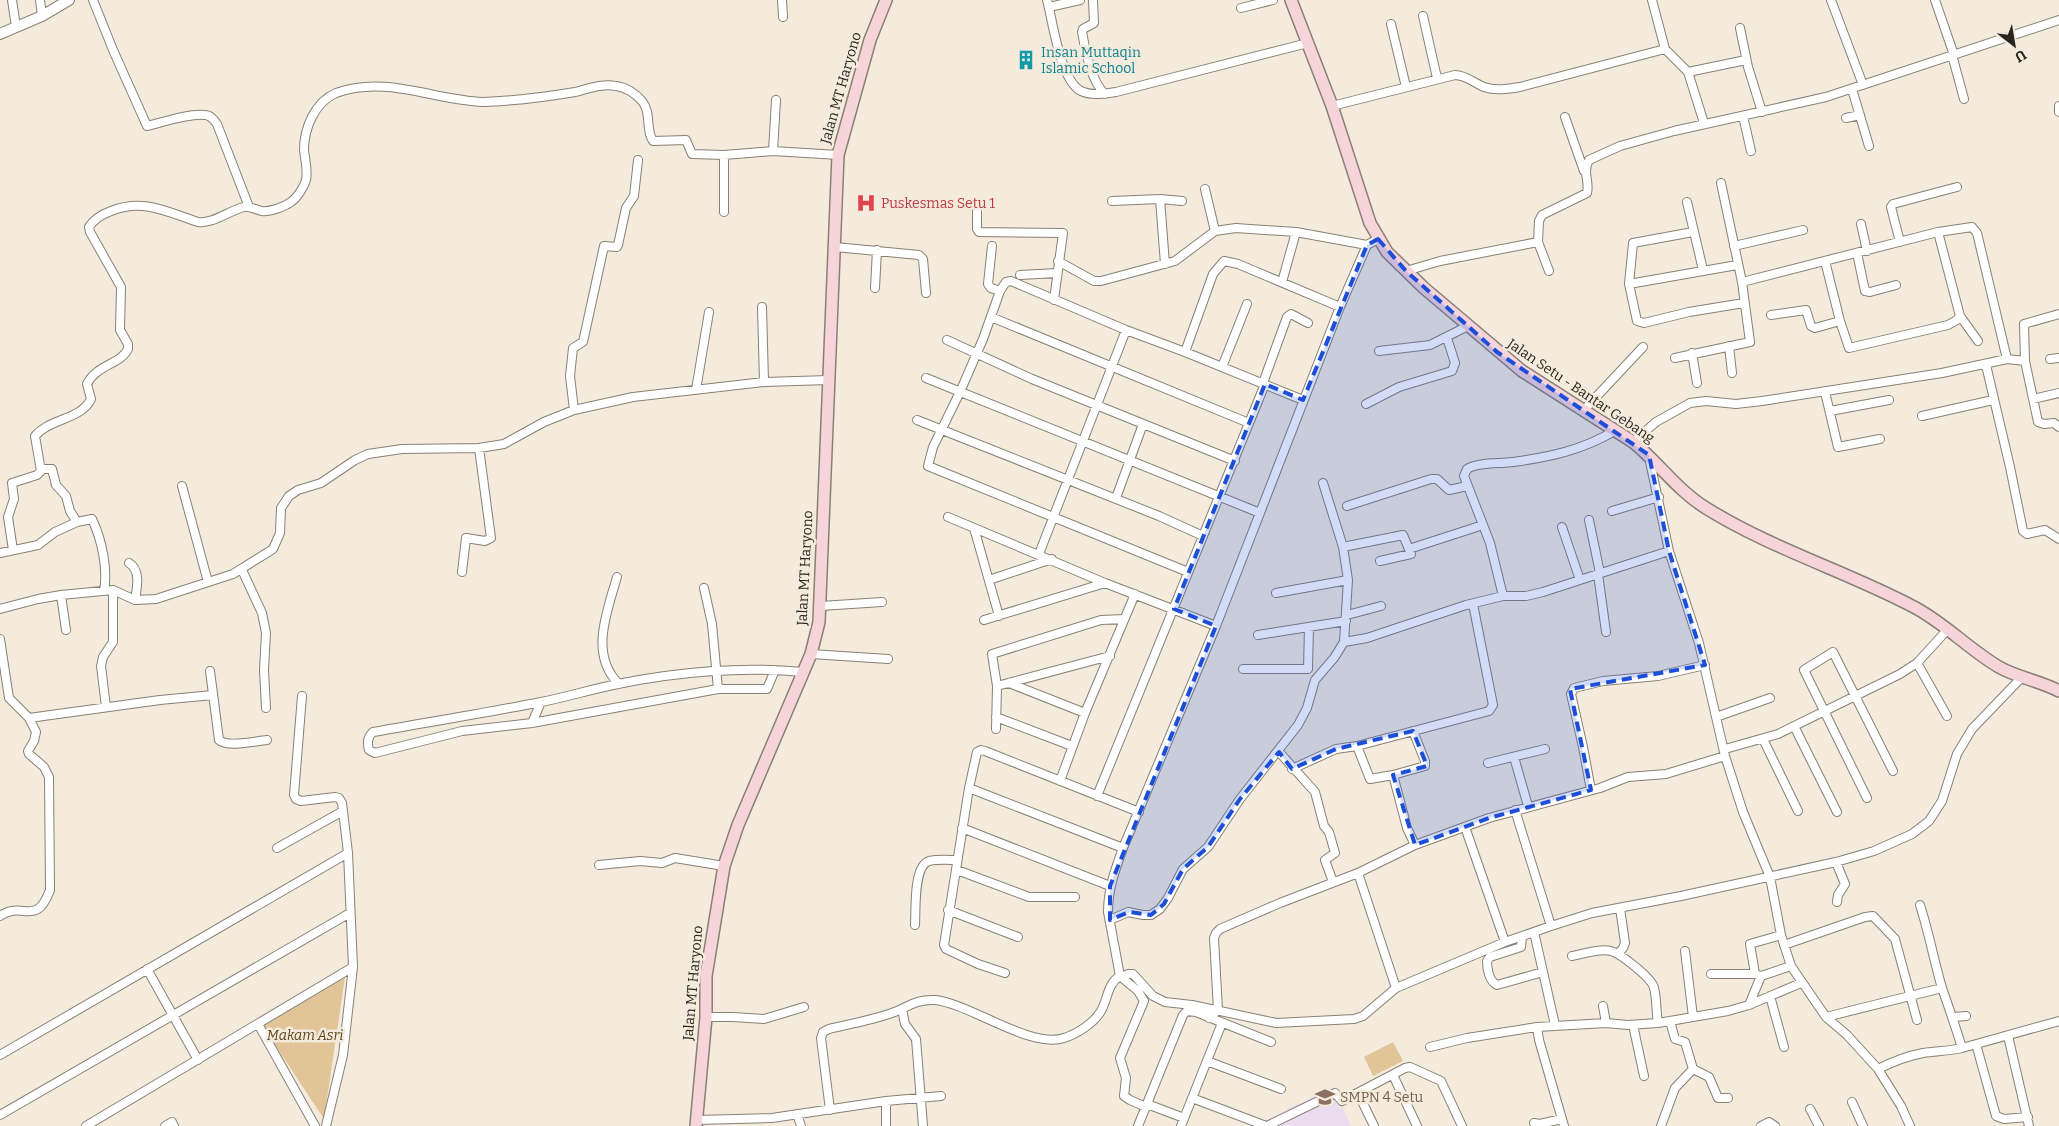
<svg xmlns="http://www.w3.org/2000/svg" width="2059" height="1126" viewBox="0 0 2059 1126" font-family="Bitter,serif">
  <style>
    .education { fill: #ebdcef }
    .green { fill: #e1c497 }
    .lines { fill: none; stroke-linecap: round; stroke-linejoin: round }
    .minor-casing { stroke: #888074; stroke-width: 10 }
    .tertiary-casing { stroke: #888074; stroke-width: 12 }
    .secondary-casing { stroke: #888074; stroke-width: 14 }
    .minor { stroke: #fff; stroke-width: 8 }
    .tertiary { stroke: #fff; stroke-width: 10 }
    .secondary { stroke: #f6d4da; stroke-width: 11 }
    .marked { fill: #1d4ed8; fill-opacity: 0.2; stroke: #1d4ed8; stroke-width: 4; stroke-dasharray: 10 6; stroke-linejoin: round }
    .labels { text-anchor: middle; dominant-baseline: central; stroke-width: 5; stroke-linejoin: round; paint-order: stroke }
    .culture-label { font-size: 14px; fill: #0d838f; stroke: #f4ebdd; text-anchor: start }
    .street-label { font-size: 14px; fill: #28241f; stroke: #f4ebdd }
    .health-label { font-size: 14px; fill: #be3a42; stroke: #f4ebdd; text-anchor: start }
    .park-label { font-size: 14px; font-style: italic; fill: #5e451b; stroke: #f4ebdd }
    .education-label { font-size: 14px; fill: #785e54; stroke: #f4ebdd; text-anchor: start }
  </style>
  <rect width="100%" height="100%" fill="#f4ebdd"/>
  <path class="education" d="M 1333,1087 L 1351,1126 L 1254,1126 L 1292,1107 Z"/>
  <path class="green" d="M 345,977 L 324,1119 L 262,1025 Z
    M 1393,1042 L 1403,1061 L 1373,1076 L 1364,1057 Z"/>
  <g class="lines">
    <defs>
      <path id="minor" d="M 12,0 L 16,27
        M 40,0 L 42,16
        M 93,0 L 113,50 L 147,126 C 163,122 190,113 205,115 C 211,115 214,120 217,124 L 249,207
        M 782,0 L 783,17
        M 1047,0 C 1053,22 1060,80 1081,91 C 1091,96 1105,94 1116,92 L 1308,43
        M 1093,0 L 1094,23 L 1083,29 L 1082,32 C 1085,49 1091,82 1105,94
        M 1652,0 L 1665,49
        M 1831,0 L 1863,85
        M 1935,0 L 1954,55
        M 1049,7 L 1080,0
        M 1241,8 L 1273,0
        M 1423,16 L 1437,78
        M 1391,24 L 1406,87
        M 1740,28 L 1748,67 L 1762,112
        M 1952,55 L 1964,99
        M 1688,72 L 1746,60
        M 1852,89 L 1869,146
        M 1332,106 L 1455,75 C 1466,75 1474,83 1484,87 C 1495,91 1508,89 1520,87 L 1665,49 L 1688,72 L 1704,123
        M 2059,106 L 2059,112
        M 1743,116 L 1751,151
        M 1565,117 L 1584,171
        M 1846,118 L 1860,115
        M 773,151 L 776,100
        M 1205,189 L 1215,231
        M 1160,199 L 1165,264
        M 1112,201 L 1160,199 L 1182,201
        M 1687,202 L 1703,270
        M 977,211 L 977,229 L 979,232 L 1063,233 L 1054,300
        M 724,212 L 724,155
        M 1861,224 L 1867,251
        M 1693,232 L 1633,243 L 1629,284 L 1637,321 L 1644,323 L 1689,312 L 1744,303
        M 1538,242 L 1549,271
        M 1900,242 L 1891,207 L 1893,204 L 1957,187
        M 992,246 L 988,284 L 991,288 L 1000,291
        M 1734,246 L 1803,230
        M 835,247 L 919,255 L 923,259 L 926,293
        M 1857,253 L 1865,291 L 1870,292 L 1896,285
        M 1058,261 L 1094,281 L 1101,281 L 1175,261 L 1215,231 L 1236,228 L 1296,232 L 1367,245
        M 1825,261 L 1840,321 L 1849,348 L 1948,325 L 1957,320 L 1960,316 L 1938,232
        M 1406,271 L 1440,261 L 1538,242 L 1539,221 L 1542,215 L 1587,193 C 1590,182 1582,172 1589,160 L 1620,146 L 1674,131 L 1826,97 L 2059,20
        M 1020,275 L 1057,273
        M 1282,282 L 1296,232
        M 1742,282 L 1938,232 L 1972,227 L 1977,233 L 2007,359
        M 1629,284 L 1737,265
        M 875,288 L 877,250
        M 762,307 L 764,382
        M 1771,315 L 1806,310 L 1811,326 L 1815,328 L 1840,321
        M 1960,316 L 1978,341
        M 991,317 L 1249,423
        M 947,340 L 1032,379 L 1235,461
        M 1729,346 L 1732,373
        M 1379,351 L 1430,345 L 1468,326
        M 1185,352 L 1213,274 L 1224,261 L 1238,264 L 1340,307
        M 1692,353 L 1697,383
        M 1675,358 L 1750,342 L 1742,282 L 1721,183
        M 2050,359 L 2059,358
        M 2025,361 L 2024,324 L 2059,314
        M 1986,365 L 2010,467 L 2023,531 L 2027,534 L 2045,530 L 2059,539
        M 1222,367 L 1247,304
        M 926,378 L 1260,513
        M 1263,383 L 1287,317 L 1291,314 L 1308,323
        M 696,390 L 709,312
        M 1825,392 L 1838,447 L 1880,439
        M 2033,399 L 2059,393
        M 1366,404 L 1399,387 L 1452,371 L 1455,363 L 1447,338
        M 574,410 L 570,376 L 573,348 L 583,342 L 604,246 L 617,247 L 618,245 L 626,208 L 634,196 L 638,160
        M 1583,411 L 1643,347
        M 1830,411 L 1889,400
        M 1922,416 L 1993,400
        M 917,420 L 1159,516 L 1203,536
        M 1633,442 L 1656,422 L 1690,403 L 1706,401 L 1736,404 L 1762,401 L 1942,373 L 2007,359 L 2025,361 L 2038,422 L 2044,424 L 2054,423 L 2059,427
        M 1649,457 L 1669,551 L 1699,643 L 1725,756 L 1743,812 L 1770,877 L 1781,935 L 1791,966 L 1826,1017 L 1847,1035 L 1878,1069 L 1901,1106 L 1910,1126
        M 41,469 L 52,469 L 56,485 L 66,496 L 70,511 L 77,522
        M 1323,483 L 1343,547 L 1403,535 L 1411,554 L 1380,561
        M 182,486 L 208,582
        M 1116,498 L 1143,424
        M 1347,506 L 1431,479 L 1437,479 L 1449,490 L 1467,486
        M 1612,511 L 1659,497
        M 948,517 L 1105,583 L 1216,626
        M 1589,520 L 1600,573
        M 1562,527 L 1580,580
        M 974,528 L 999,616
        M 1409,549 L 1483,525
        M 13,550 L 8,517 L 14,499 L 12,483 L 37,475 L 41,471 L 35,436 C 50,418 81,420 91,399 L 87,384 C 96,365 121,364 128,349 L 128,344 L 120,330 L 121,287 L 90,232 L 89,227 C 94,219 103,214 111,211 C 144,198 167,212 198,222 C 213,224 228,211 244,207 C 250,206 256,210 262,211 C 270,212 284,207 291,202 C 297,198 304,187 306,180 C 308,171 305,159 304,150 C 304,128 315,102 336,93 C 385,75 434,100 483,102 C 513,101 545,97 575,92 C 587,89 603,83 616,86 C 626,87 636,94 642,101 C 652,113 645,130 653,141 L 686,140 L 692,154 L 724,155 L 773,151 L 838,155
        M 0,553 L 38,545 L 55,532 L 77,522 L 92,519 C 102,540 108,569 104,591
        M 1039,554 L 1126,330
        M 129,563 C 141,570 137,588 135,600
        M 242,570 L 262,613 L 266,633 L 264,670 L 266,708
        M 462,572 L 466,538 L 485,541 L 491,538 L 479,448
        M 1188,572 L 928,466 L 933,447 L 960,392 L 983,339 L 1000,291 L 1006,282 L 1011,281 L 1126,330 L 1185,352 L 1303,400
        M 1598,574 L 1606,632
        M 617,577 C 607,612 589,655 619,684
        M 989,580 L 1052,559
        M 704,588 L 712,624 L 718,689
        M 1276,593 L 1348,580
        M 61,595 L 66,630
        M 1503,596 L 1490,543 L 1464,476 L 1467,469 C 1478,462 1499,464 1513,462 C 1550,457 1583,450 1616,430
        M 821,606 L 882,602
        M 0,609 L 38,599 L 61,595 L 113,590 L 135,600 L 156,599 L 233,574 L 273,549 L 280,533 L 281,508 L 289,496 L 298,490 L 321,483 L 355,460 L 368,454 L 402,449 L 479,448 L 504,444 L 544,422 L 574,410 L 633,397 L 764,382 L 829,380
        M 1347,615 L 1381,606
        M 984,620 L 1105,583
        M 1258,635 L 1346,621
        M 0,639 L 9,698 L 29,718 L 36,732 L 34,741 L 28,751 L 29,754 L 44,767 L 49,777 L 50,890 C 36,928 23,900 0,916
        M 1344,642 L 1367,638 L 1466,605 L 1503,596 L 1526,596 L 1543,592 L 1669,551
        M 811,654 L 888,659
        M 1917,663 L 1947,716
        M 1243,669 L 1308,669 L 1309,627
        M 775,670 L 767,689 L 718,689 L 532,723 L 462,731 L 375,753 L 369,750 C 367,743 367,737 373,732 C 429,722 485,713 541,702 C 567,697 592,689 618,684 C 676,672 744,666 803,672
        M 210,671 L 219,740 C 228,748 256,741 267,740
        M 1009,683 L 1085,713
        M 997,686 L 1110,656
        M 302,696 L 294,795 L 296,799 L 301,801 L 335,797 L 339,798 L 342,803 L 348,853 L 353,967 L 343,1055 L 326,1126
        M 106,707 L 101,666 L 103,657 L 113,642 L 113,590
        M 996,717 L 1072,746
        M 1716,717 L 1770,698
        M 29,718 L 160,700 L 213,695
        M 532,723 L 541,702
        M 1794,726 L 1837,812
        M 996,729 L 997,686 L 992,654 L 1101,620 L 1124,619
        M 1413,731 L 1425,761 L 1425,766 L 1393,775 L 1407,828 L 1415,845
        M 1763,739 L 1798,811
        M 1357,746 L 1370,779 L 1393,775
        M 1725,749 L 1778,734 L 1900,674 L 1917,663 L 1948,629
        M 1279,752 L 1315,792 L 1324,826 L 1329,832 L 1335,853 L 1325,860 L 1333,882
        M 1514,757 L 1528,806
        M 1488,763 L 1545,749
        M 1292,769 L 1336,749 L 1357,746 L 1489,711 L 1493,705 L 1473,604
        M 1060,781 L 1085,713 L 1135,594
        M 969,788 L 1123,848
        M 1591,790 L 1583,747 L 1571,694 L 1574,688 L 1603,681 L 1658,676 L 1705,665
        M 1097,796 L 1265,384
        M 1867,798 L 1804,670 L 1833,652 L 1893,771
        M 1515,810 L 1551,926
        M 1465,827 L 1505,942
        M 962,828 L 1110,886
        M 277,848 L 343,811
        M 1836,862 L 1845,884 L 1838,895 L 1837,902
        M 599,865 L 640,861 L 662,863 L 675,858 L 724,866
        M 957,870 L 1029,897 L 1075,897
        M 1358,873 L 1396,988
        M 1920,905 C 1929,933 1934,961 1942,988 C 1949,1008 1956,1028 1962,1048
        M 948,910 L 1018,937
        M 1110,920 L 1128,912 L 1143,915 L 1151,915 L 1160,909 L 1168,898 L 1183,869 L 1208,847 L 1240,799 L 1298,725 L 1307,708 L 1315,680 L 1334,658 L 1344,642 L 1348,580 L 1343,547
        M 915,925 C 916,911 913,866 929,861 C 938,859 949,860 957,860
        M 1534,932 L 1555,1025
        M 1522,937 L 1521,947 L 1490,957 L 1487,961 C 1487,969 1489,981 1497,985 L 1543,972
        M 1784,945 L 1865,917 L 1873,916 L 1895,939 L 1917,1020
        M 1685,951 L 1693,1017
        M 1618,954 L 1623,948 L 1625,943 L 1620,908
        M 1572,956 C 1584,954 1600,948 1611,951 C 1621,954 1652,978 1654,988 C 1657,999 1656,1012 1658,1023
        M 147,969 L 198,1060
        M 1005,973 L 978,964 L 946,949 L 944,945 L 969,788 L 977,752 L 981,750 L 985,751 L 1139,812
        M 1711,974 L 1755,974
        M 1120,976 L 1138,991 L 1144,1001 L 1120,1058 L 1126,1078 L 1124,1096 L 1130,1100 L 1146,1107
        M 1761,976 L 1791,966
        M 1122,977 L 1128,974 L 1133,974 L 1153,996 L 1165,1002 L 1192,1005 L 1276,1023 L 1354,1019 L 1363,1016 L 1396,988 L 1505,942 L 1551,926 L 1592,913 L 1681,896 L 1836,862 L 1874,851 L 1912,834 L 1929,821 L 1942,801 L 1957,754 L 1972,729 L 2023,676
        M 1770,996 L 1784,1047
        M 1749,1005 L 1761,976 L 1755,974 L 1750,944 L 1781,935
        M 1603,1006 L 1606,1023
        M 902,1009 L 905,1024 L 916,1039 L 923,1126
        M 706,1017 L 733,1017 L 764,1019 L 804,1007
        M 1826,1017 L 1942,988
        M 1954,1017 L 1966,1016
        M 1209,1018 L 1218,1010 L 1214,938 L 1216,933 L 1220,929 L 1280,903 L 1358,873 L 1415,845 L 1489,818 L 1600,788 L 1628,777 L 1666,774 L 1725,756
        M 1670,1021 L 1675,1039 L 1685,1042 L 1693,1069 L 1709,1077 L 1718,1098 L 1728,1098
        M 258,1024 L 315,1126
        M 1633,1025 L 1644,1076
        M 2008,1036 L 2029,1126
        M 1976,1044 L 1996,1116 L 2004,1119 L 2028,1117
        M 1430,1047 L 1467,1038 L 1537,1027
        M 0,1055 L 348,853
        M 1207,1061 L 1281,1089
        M 1878,1069 C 1892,1062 1907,1056 1923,1053 C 1936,1051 1949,1051 1962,1048 L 2059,1021
        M 1393,1075 L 1417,1126
        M 1358,1093 L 1374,1126
        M 1192,1098 L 1266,1126
        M 1852,1102 L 1863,1126
        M 1147,1104 L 1184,1118
        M 1810,1109 L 1819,1126
        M 830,1110 L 821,1038 L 823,1032 L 829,1029 C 850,1024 872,1020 892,1013 C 908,1007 916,999 935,1000 C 971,1004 1030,1049 1064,1038 C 1077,1034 1094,1023 1101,1011 C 1108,999 1107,984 1120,976 L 1108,912 C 1108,889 1115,870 1123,848 L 1216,626 L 1340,307 L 1367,245 L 1378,239
        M 797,1114 L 801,1126
        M 0,1115 L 350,913
        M 697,1120 L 772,1118 L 886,1101 L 941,1096
        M 1534,1123 L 1540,1124 L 1562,1119
        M 86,1126 L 353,967
        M 165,1126 L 172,1122 L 174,1126
        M 886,1126 L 886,1101
        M 1138,1126 L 1183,1015 L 1187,1011 L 1196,1012 L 1271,1042
        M 1181,1126 L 1222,1023
        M 1267,1126 L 1335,1093 L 1342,1101 L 1405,1068 L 1410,1067 L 1441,1081 L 1462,1126
        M 1564,1126 L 1539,1040 L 1537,1027 L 1606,1023 L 1628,1025 L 1658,1023 L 1728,1011 L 1749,1005 L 1801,983
        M 1661,1126 L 1675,1088 L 1693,1069
        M 1761,1126 L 1769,1122 L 1775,1126"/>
      <path id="tertiary" d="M 0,34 L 42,16 L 69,0"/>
      <path id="secondary" d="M 1291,0 L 1332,106 L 1370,223 L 1387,252 L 1424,288 L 1522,371 L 1633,442 C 1658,462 1678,491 1706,508 C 1770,548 1845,571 1912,606 C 1944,622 1968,649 1999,667 C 2016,677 2040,681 2059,691
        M 696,1126 L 706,1017 L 706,976 L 724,866 L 738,825 L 811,654 L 819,622 L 838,155 L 870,40 L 886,0"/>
    </defs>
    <use href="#minor" class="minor-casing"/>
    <use href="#tertiary" class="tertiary-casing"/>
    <use href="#secondary" class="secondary-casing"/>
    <use href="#minor" class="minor"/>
    <use href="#tertiary" class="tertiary"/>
    <use href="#secondary" class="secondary"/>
  </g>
  <path class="marked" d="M 1378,239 L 1406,271 L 1497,352 L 1649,455 L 1669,551 L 1705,665 L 1570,689 L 1591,790 L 1489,818 L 1415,845 L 1393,775 L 1427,766 L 1413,731 L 1336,749 L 1292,769 L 1279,752 L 1240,799 L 1208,847 L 1183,869 L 1164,904 L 1151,915 L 1129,912 L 1110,920 L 1110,886 L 1216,626 L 1174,609 L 1265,384 L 1303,400 L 1367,245 Z"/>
  <defs>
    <symbol id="building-bare" viewBox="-9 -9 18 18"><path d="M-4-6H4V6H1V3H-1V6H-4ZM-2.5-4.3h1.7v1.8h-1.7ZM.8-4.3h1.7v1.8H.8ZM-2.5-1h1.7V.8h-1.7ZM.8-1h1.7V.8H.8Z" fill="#0f9aa8" stroke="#f4ebdd" stroke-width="2.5" paint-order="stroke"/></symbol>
    <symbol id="hospital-bare" viewBox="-9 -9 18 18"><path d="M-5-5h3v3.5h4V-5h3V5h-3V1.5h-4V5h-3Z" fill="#e0444e" stroke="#f4ebdd" stroke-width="2.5" paint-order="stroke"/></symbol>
    <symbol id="school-bare" viewBox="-9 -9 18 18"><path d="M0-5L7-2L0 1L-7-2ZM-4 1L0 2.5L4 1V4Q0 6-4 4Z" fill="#8d6e63" stroke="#f4ebdd" stroke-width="2.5" paint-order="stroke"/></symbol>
  </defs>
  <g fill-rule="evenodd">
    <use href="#building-bare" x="1012" y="46" width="28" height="28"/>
    <use href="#hospital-bare" x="852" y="189" width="28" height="28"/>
    <use href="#school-bare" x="1311" y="1083" width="28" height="28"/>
  </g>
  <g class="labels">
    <g class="culture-label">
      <text x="1041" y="52">Insan Muttaqin<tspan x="1041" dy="16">Islamic School</tspan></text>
    </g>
    <g class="street-label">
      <text transform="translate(841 88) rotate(-74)">Jalan MT Haryono</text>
      <text transform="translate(1581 391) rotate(34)">Jalan Setu - Bantar Gebang</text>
      <text transform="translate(805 568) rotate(-87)">Jalan MT Haryono</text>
      <text transform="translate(693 983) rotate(-85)">Jalan MT Haryono</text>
    </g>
    <g class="health-label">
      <text x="881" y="203">Puskesmas Setu 1</text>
    </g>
    <g class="park-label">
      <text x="305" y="1035">Makam Asri</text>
    </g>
    <g class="education-label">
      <text x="1340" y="1097">SMPN 4 Setu</text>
    </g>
  </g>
  <g transform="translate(2014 45) rotate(149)" stroke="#f4ebdd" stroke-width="4" paint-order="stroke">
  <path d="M0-4L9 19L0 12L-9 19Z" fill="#28241f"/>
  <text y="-8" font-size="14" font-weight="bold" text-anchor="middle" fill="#28241f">U</text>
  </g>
</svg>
